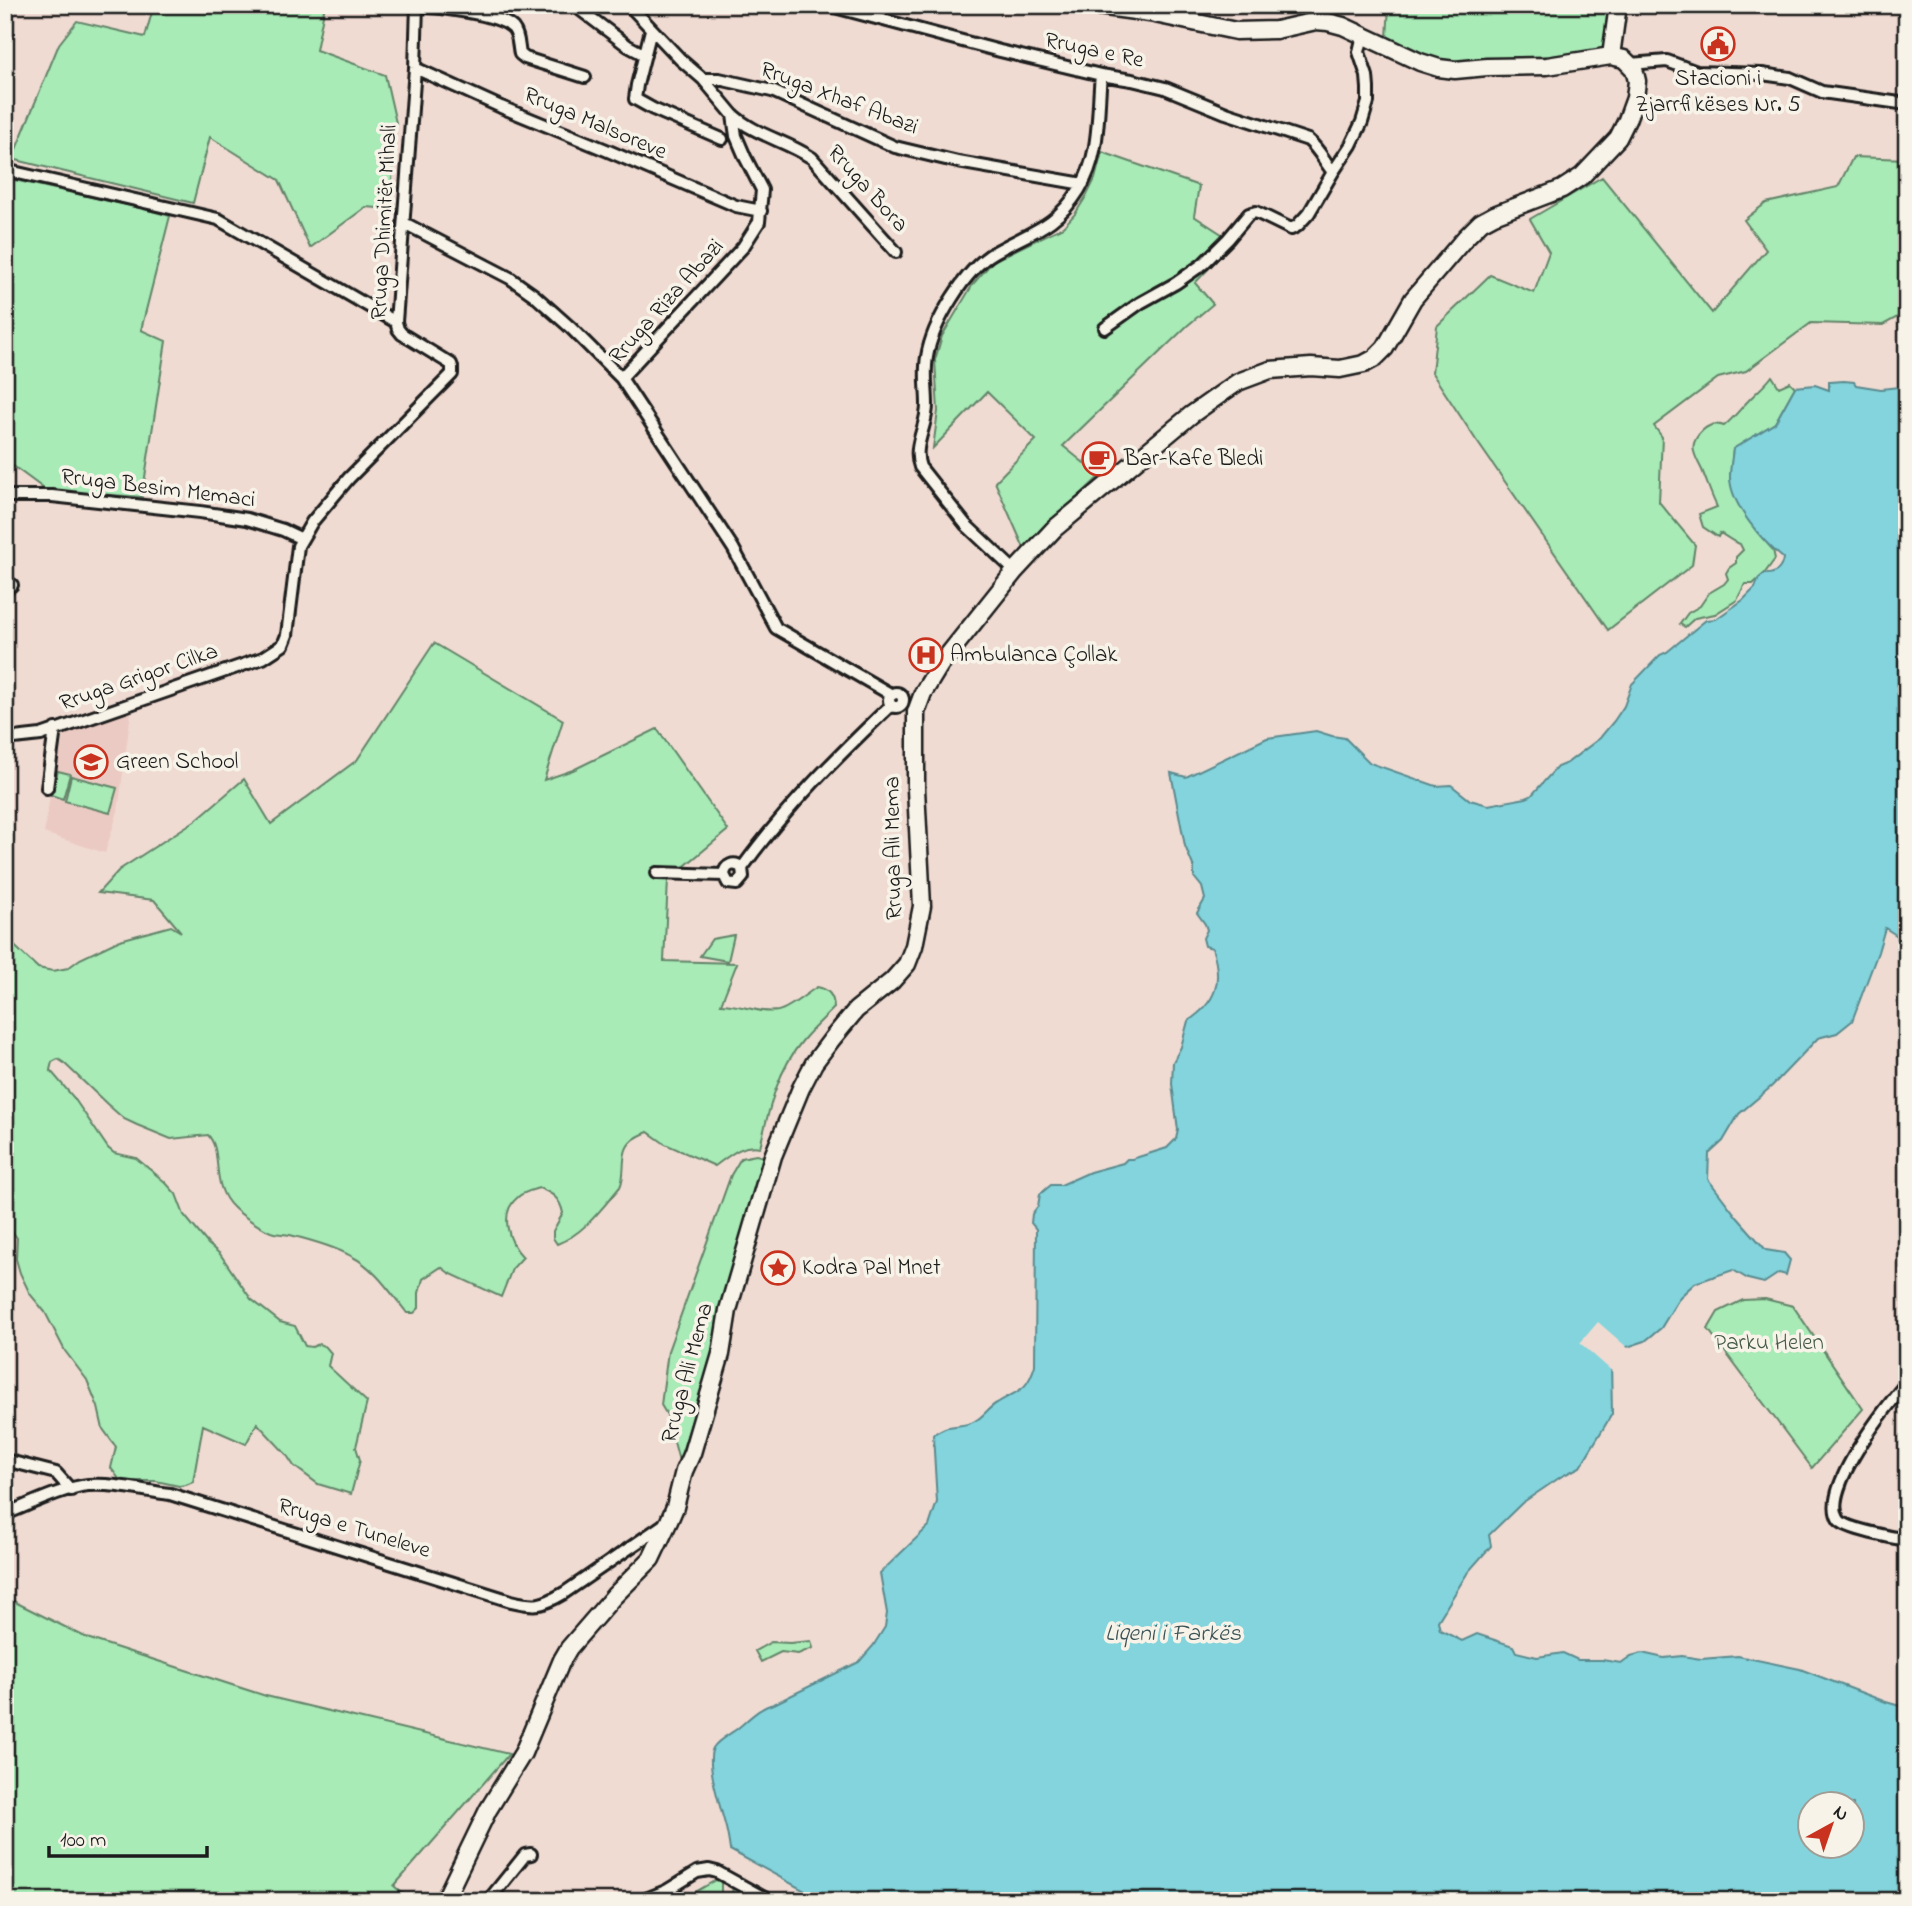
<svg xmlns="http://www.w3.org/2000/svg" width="1912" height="1906" viewBox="0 0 1912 1906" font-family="'Indie Flower',sans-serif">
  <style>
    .built { fill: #ebcac3 }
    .green { fill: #a8ebb6; stroke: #628469; stroke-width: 2 }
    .water { fill: #83d4dc; stroke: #5a8a8f; stroke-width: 2; fill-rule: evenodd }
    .pier { fill: #f0dbd2 }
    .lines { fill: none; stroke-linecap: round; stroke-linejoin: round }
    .street-casing { stroke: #1c1c1c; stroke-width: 16 }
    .secondary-casing { stroke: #1c1c1c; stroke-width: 21 }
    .street { stroke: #f7f3e8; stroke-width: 10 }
    .secondary { stroke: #f7f3e8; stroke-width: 16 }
    .labels { text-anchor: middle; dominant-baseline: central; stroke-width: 7; stroke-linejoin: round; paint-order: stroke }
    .street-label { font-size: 23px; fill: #1c1c1c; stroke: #f7f3e8 }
    .poi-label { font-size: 23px; fill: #1c1c1c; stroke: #f7f3e8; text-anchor: start }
    .park-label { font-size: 23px; fill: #465a4a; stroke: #f7f3e8 }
    .water-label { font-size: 24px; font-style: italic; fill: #3b5356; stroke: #f7f3e8 }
  </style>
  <rect width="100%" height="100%" fill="#f0dbd2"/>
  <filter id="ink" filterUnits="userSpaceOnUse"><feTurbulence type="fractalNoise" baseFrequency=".0143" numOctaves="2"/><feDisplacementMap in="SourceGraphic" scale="14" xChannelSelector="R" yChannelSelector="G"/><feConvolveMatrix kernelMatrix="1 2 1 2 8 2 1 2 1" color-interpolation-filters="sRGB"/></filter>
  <g filter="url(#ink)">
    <path class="built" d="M 131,712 L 118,811 L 105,853 L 44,833 L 50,795 L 65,729 Z"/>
    <path class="green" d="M 154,5 L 325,5 L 316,50 L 385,75 L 396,123 L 390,209 L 366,207 L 310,248 L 279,180 L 210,137 L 193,203 L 12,159 L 59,44 L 77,21 L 145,37 Z
      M 1389,5 L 1611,5 L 1605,47 L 1602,50 L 1552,59 L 1440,62 L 1432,60 L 1387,38 Z
      M 1102,152 L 1199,186 L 1194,216 L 1234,242 L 1195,283 L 1213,304 L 1187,326 L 1063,446 L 1100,476 L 1024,548 L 995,482 L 1036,440 L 987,392 L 933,448 L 938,411 L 935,360 L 942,336 L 973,284 L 993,261 L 1063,227 L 1075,214 L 1087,195 L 1095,179 Z
      M 1853,157 L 1907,159 L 1907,312 L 1883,325 L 1811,323 L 1746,371 L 1718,378 L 1654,426 L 1662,437 L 1659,502 L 1695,545 L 1692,565 L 1608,630 L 1476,440 L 1432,373 L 1437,326 L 1490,275 L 1534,293 L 1549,252 L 1530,219 L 1602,177 L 1712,313 L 1766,250 L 1744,220 L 1766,203 L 1838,187 Z
      M 5,178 L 141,208 L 170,216 L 141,330 L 166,341 L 142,497 L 47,491 L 9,463 L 5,462 Z
      M 1772,376 L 1779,387 L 1790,382 L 1795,387 L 1775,423 L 1733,449 L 1730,479 L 1740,508 L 1758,533 L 1773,550 L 1775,559 L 1764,574 L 1753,584 L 1745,584 L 1737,600 L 1715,614 L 1695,618 L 1685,627 L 1680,624 L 1688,613 L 1700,606 L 1709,593 L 1724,584 L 1728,579 L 1726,573 L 1729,568 L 1736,563 L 1736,557 L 1743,550 L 1740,544 L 1733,541 L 1720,533 L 1718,537 L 1703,527 L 1699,514 L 1717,507 C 1711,495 1707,482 1702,470 C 1694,454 1687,445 1703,430 C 1710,424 1717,423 1724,426 C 1734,418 1740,409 1748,401 C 1756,392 1765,386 1772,376 Z
      M 434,643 L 563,720 L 544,780 L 573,770 L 657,729 L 728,830 L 668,880 L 664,961 L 737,963 L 721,1004 C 740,1004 759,1014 778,1011 C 789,1009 807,993 817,987 C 829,989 834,997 834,1008 C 823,1019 812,1029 803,1040 C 777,1071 769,1109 760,1147 C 742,1143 729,1156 715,1166 L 665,1144 L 648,1132 C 643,1134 636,1137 632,1141 C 619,1152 627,1173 620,1187 C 602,1208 584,1234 557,1244 L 553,1238 L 553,1231 L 563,1213 C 560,1198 552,1193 539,1188 C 533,1190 523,1192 518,1197 C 498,1213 509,1243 523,1257 L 512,1269 L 501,1297 L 449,1273 L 441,1267 L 423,1279 L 419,1293 L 419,1308 L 414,1313 L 407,1313 C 390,1292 375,1268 351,1256 C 333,1246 310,1240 290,1235 C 285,1234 279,1234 274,1233 C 265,1231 241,1215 234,1208 C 209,1185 224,1152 208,1135 L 171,1139 L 137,1125 L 124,1119 L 107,1104 L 64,1063 L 58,1059 L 52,1062 L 50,1070 L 74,1098 L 108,1148 L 114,1153 L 136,1158 L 165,1182 L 176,1194 L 184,1215 L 208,1244 L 220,1254 L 251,1299 L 280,1322 L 295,1326 L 305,1346 L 312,1347 L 319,1344 L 326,1347 L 331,1353 L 328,1366 L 367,1402 L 356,1447 L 360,1460 L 351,1494 L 318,1484 L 294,1466 L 286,1454 L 257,1423 L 246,1444 L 203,1425 L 193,1482 L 186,1485 L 179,1486 L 156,1481 L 126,1481 L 119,1479 L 111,1468 L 116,1447 L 103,1429 L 98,1407 L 87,1380 L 65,1351 L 45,1312 L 30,1294 L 20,1273 L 16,1259 L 17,1238 L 5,1222 L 5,937 L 38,968 L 53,971 L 68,968 L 80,959 L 120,940 L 171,926 L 181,932 L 154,900 L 98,893 L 119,870 L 196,820 L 244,779 L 271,824 L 357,760 Z
      M 58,771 L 70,774 L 63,799 L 51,795 Z
      M 71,776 L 117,788 L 110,813 L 65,801 Z
      M 734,935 L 728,961 L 700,956 L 712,939 Z
      M 756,1155 L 764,1157 L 713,1355 L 679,1461 L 667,1415 L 661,1405 L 668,1351 L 731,1175 L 741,1158 Z
      M 1765,1299 L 1793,1306 L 1863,1409 L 1812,1468 L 1708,1329 L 1718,1312 L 1743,1300 Z
      M 5,1597 L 87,1638 L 266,1696 L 509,1754 L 394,1886 L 411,1901 L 5,1901 Z
      M 811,1641 L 813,1648 L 798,1654 L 781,1652 L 761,1662 L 755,1651 L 771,1642 L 790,1643 Z
      M 716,1880 L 721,1881 L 721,1898 L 725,1901 L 680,1901 Z
      M 735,1887 L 762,1901 L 730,1901 L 733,1888 Z"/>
    <path class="water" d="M 1844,381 L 1854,382 L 1856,385 L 1881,389 L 1907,386 L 1907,942 L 1885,928 L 1878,952 L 1852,1021 L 1837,1033 L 1818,1038 L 1772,1086 L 1739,1114 L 1723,1141 L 1709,1154 L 1708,1179 L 1737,1217 L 1766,1250 L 1784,1253 L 1790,1260 L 1786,1275 L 1779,1273 L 1764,1283 L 1748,1279 L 1733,1270 L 1695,1283 L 1680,1297 L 1661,1328 L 1645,1341 L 1621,1349 L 1611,1359 L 1612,1414 L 1580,1467 L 1562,1476 L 1522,1503 L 1489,1535 L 1491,1546 L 1468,1572 L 1438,1621 L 1440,1630 L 1462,1641 L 1477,1634 L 1513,1646 L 1516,1652 L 1537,1657 L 1563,1653 L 1578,1660 L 1602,1660 L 1621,1663 L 1631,1656 L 1642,1653 L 1664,1658 L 1682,1656 L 1701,1659 L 1738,1656 L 1800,1669 L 1886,1702 L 1907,1708 L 1907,1901 L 823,1901 L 730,1850 C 729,1843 728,1836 726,1828 C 722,1811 705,1764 713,1748 C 718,1739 731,1734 738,1728 C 750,1718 760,1707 774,1704 L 859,1662 L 873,1646 L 885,1627 L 887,1613 L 880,1573 L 929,1526 L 937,1502 L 933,1434 C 938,1432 943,1428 948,1427 C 958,1425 967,1426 975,1421 C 983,1417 989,1407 997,1403 C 1018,1390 1027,1392 1035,1365 L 1036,1229 L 1031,1223 L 1032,1214 L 1038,1206 L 1040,1194 L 1051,1185 L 1061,1185 L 1090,1172 L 1123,1163 L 1127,1159 L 1132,1159 L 1167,1148 L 1176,1139 L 1178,1130 L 1172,1084 L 1173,1062 L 1181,1047 L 1188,1021 C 1217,1002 1223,981 1212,948 L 1205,946 L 1203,938 L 1207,930 L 1205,924 L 1197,913 L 1205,899 L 1202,887 L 1194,877 L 1194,868 L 1185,846 L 1171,773 L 1186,777 L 1267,738 L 1316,731 L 1332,736 L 1345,738 L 1370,763 L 1436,786 L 1451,785 L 1470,800 L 1488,805 L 1526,798 L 1531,796 L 1557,767 L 1567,763 L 1600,738 L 1614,721 L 1624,706 L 1632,684 L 1660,655 L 1667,652 L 1706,620 L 1716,619 L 1743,600 L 1755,588 L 1759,578 L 1764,574 C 1775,575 1782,569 1783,558 C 1763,542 1730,504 1730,477 C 1730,468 1732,458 1733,449 L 1775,423 L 1795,387 L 1815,385 L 1829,390 L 1829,382 ZM 1811,1804 L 1853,1804 L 1853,1846 L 1811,1846 Z"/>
    <path class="pier" d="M 1598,1322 L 1629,1349 L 1623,1351 L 1614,1361 L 1614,1373 L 1580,1343 Z"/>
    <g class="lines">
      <defs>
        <path id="street" d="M 574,5 L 628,46 L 645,55
          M 827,5 L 1000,51 L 1101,75 L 1132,80 L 1165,88 L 1226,113 L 1308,140 C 1319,149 1324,161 1333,172
          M 417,6 C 437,7 499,13 513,28 C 519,35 518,46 520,54 L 525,58 L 585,77
          M 651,30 L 637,85 L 635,99 L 653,109 L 722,139
          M 1630,64 L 1667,61 L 1697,72 L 1762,74 L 1790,78 L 1822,92 L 1907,104
          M 415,68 L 501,107 L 606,150 L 736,206 L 761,211
          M 703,79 L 719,79 L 772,91 L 895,147 L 958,162 L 1083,184
          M 733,115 C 755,135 787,141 812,158 L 896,252
          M 5,170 L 218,219 L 396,322
          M 404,223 L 510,278 L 534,295 L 571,328 L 621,378 L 733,548 L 776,628 L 892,695
          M 1105,328 L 1140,303 L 1176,283 L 1203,264 L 1228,239 L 1249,214 L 1256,212 L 1291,229 L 1297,226 L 1309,213 L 1333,172 L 1351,145 L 1362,122 L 1368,102 L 1368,88 L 1367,76 L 1359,52 L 1363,35
          M 621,378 L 743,247 L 759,222 L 762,190 L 745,157 L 736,136 L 733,115 L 703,79 L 681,60 L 629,5
          M 5,496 L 52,496 L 200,512 L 247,519 L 283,530 L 302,539
          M 1015,571 L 966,525 L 920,467 C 912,446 927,427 927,405 C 927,389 924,374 927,357 C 932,324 965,269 995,252 C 1030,232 1056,227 1079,190 C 1101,155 1097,114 1101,75
          M 5,590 L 12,585
          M889 700a7 7 0 1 1 14 0a7 7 0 1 1-14 0Z
          M 5,739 L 41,735 L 263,658 L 283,645 L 287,635 L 298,546 L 312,522 L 349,478 L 452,374 L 452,367 L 451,364 L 402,334 L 398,329 L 396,322 L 415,68 L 417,5
          M 47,788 L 55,729
          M 742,868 C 785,808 838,756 891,705
          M 657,873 L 724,875
          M 724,875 L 728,883 L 737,884 L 743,877 L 742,868
          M 724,875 C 725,865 734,861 742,868
          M 1907,1382 C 1888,1405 1819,1490 1839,1520 C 1846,1529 1894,1538 1907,1540
          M 5,1460 L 56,1473 L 71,1490
          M 5,1514 C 28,1505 66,1487 88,1485 C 115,1483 144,1491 170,1494 L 511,1601 C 536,1607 542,1606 564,1593 L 666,1523
          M 488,1901 L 525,1855 L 531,1854
          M 641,1901 L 666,1891 L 697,1872 L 709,1870 L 717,1872 L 770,1901"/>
        <path id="secondary" d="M 1611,56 L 1618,5
          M 444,1901 L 488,1810 L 523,1753 L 562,1660 L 569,1648 L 614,1596 L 651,1559 L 669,1521 L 675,1507 L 684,1471 L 692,1453 L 721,1354 L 728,1310 L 773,1156 L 801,1088 L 814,1063 L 832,1039 L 856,1010 L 892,981 L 907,964 L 914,946 L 922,906 L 916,789 L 916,712 L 923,693 L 940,665 L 1015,571 L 1054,529 L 1191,415 L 1225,391 L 1238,382 L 1270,370 L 1311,367 L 1340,369 L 1364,364 L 1375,358 L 1385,348 L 1413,299 L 1465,238 L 1481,222 L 1494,215 L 1562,189 L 1582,176 L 1618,138 L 1627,120 L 1635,98 L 1637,81 L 1634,69 L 1624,59 L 1611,56 L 1547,66 L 1487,67 L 1455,70 L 1439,68 L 1420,62 L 1343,26 L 1328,22 L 1316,21 L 1276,30 L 1236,31 L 1150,13 L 1091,5"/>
      </defs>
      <use href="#street" class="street-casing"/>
      <use href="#secondary" class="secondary-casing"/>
      <use href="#street" class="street"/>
      <use href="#secondary" class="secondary"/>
    </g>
  </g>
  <defs>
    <symbol id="civic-ring" viewBox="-11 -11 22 22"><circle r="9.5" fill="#f7f3e8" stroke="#c8321e" stroke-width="1.5"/><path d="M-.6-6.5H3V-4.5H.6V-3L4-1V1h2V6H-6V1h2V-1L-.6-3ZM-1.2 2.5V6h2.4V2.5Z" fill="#c8321e"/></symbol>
    <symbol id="cafe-ring" viewBox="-11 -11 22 22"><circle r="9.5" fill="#f7f3e8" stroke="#c8321e" stroke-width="1.5"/><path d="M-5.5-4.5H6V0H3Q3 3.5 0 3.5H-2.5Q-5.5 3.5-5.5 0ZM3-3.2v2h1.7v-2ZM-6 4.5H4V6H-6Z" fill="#c8321e"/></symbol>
    <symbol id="hospital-ring" viewBox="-11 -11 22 22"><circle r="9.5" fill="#f7f3e8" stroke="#c8321e" stroke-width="1.5"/><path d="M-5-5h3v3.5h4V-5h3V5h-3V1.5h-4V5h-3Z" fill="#c8321e"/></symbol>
    <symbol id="school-ring" viewBox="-11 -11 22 22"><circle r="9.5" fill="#f7f3e8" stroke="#c8321e" stroke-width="1.5"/><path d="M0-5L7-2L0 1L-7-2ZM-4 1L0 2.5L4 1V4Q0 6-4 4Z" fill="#c8321e"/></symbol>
    <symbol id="sight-ring" viewBox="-11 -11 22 22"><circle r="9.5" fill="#f7f3e8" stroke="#c8321e" stroke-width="1.5"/><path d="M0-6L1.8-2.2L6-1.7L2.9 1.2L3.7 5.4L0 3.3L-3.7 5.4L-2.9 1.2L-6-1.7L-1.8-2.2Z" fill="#c8321e"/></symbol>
  </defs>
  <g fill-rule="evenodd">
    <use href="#civic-ring" x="1699" y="25" width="38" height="38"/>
    <use href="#cafe-ring" x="1080" y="440" width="38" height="38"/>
    <use href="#hospital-ring" x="907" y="636" width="38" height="38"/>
    <use href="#school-ring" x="72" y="743" width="38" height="38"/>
    <use href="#sight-ring" x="759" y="1249" width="38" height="38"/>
  </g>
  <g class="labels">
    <g class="street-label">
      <text transform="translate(1094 51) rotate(12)">Rruga e Re</text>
      <text transform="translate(839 99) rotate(21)">Rruga Xhaf Abazi</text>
      <text transform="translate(595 124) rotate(23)">Rruga Malsoreve</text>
      <text transform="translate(867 189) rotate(48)">Rruga Bora</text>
      <text transform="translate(385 222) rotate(-87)">Rruga Dhimitër Mihali</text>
      <text transform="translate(667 302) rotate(-48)">Rruga Riza Abazi</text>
      <text transform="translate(158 489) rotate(7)">Rruga Besim Memaci</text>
      <text transform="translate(139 678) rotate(-19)">Rruga Grigor Cilka</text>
      <text transform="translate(894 848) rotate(-91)">Rruga Ali Mema</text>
      <text transform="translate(688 1373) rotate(-75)">Rruga Ali Mema</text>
      <text transform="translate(354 1529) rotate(17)">Rruga e Tuneleve</text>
    </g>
    <g class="poi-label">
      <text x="1718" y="79" text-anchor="middle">Stacioni i<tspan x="1718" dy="26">Zjarrfikëses Nr. 5</tspan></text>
      <text x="1124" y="459">Bar-Kafe Bledi</text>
      <text x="950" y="655">Ambulanca Çollak</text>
      <text x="116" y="762">Green School</text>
      <text x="802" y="1268">Kodra Pal Mnet</text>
    </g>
    <g class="park-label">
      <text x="1769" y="1343">Parku Helen</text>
    </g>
    <g class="water-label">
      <text x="1173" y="1634">Liqeni i Farkës</text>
    </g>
  </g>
  <rect width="1912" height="1906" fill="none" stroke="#f7f3e8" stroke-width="28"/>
  <rect x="14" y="14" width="1884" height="1878" fill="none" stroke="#1c1c1c" stroke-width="2.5" filter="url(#ink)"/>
  <g transform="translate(1831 1825) rotate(40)"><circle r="33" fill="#f7f3e8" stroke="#9f9d96" stroke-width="2"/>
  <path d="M0-5L12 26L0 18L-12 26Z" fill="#c8321e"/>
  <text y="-10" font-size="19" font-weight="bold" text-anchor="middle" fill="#1c1c1c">N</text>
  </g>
  <path d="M49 1846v10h158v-10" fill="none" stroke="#1c1c1c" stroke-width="3.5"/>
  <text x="60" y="1846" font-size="21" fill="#1c1c1c" stroke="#f7f3e8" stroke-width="5" paint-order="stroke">100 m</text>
</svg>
